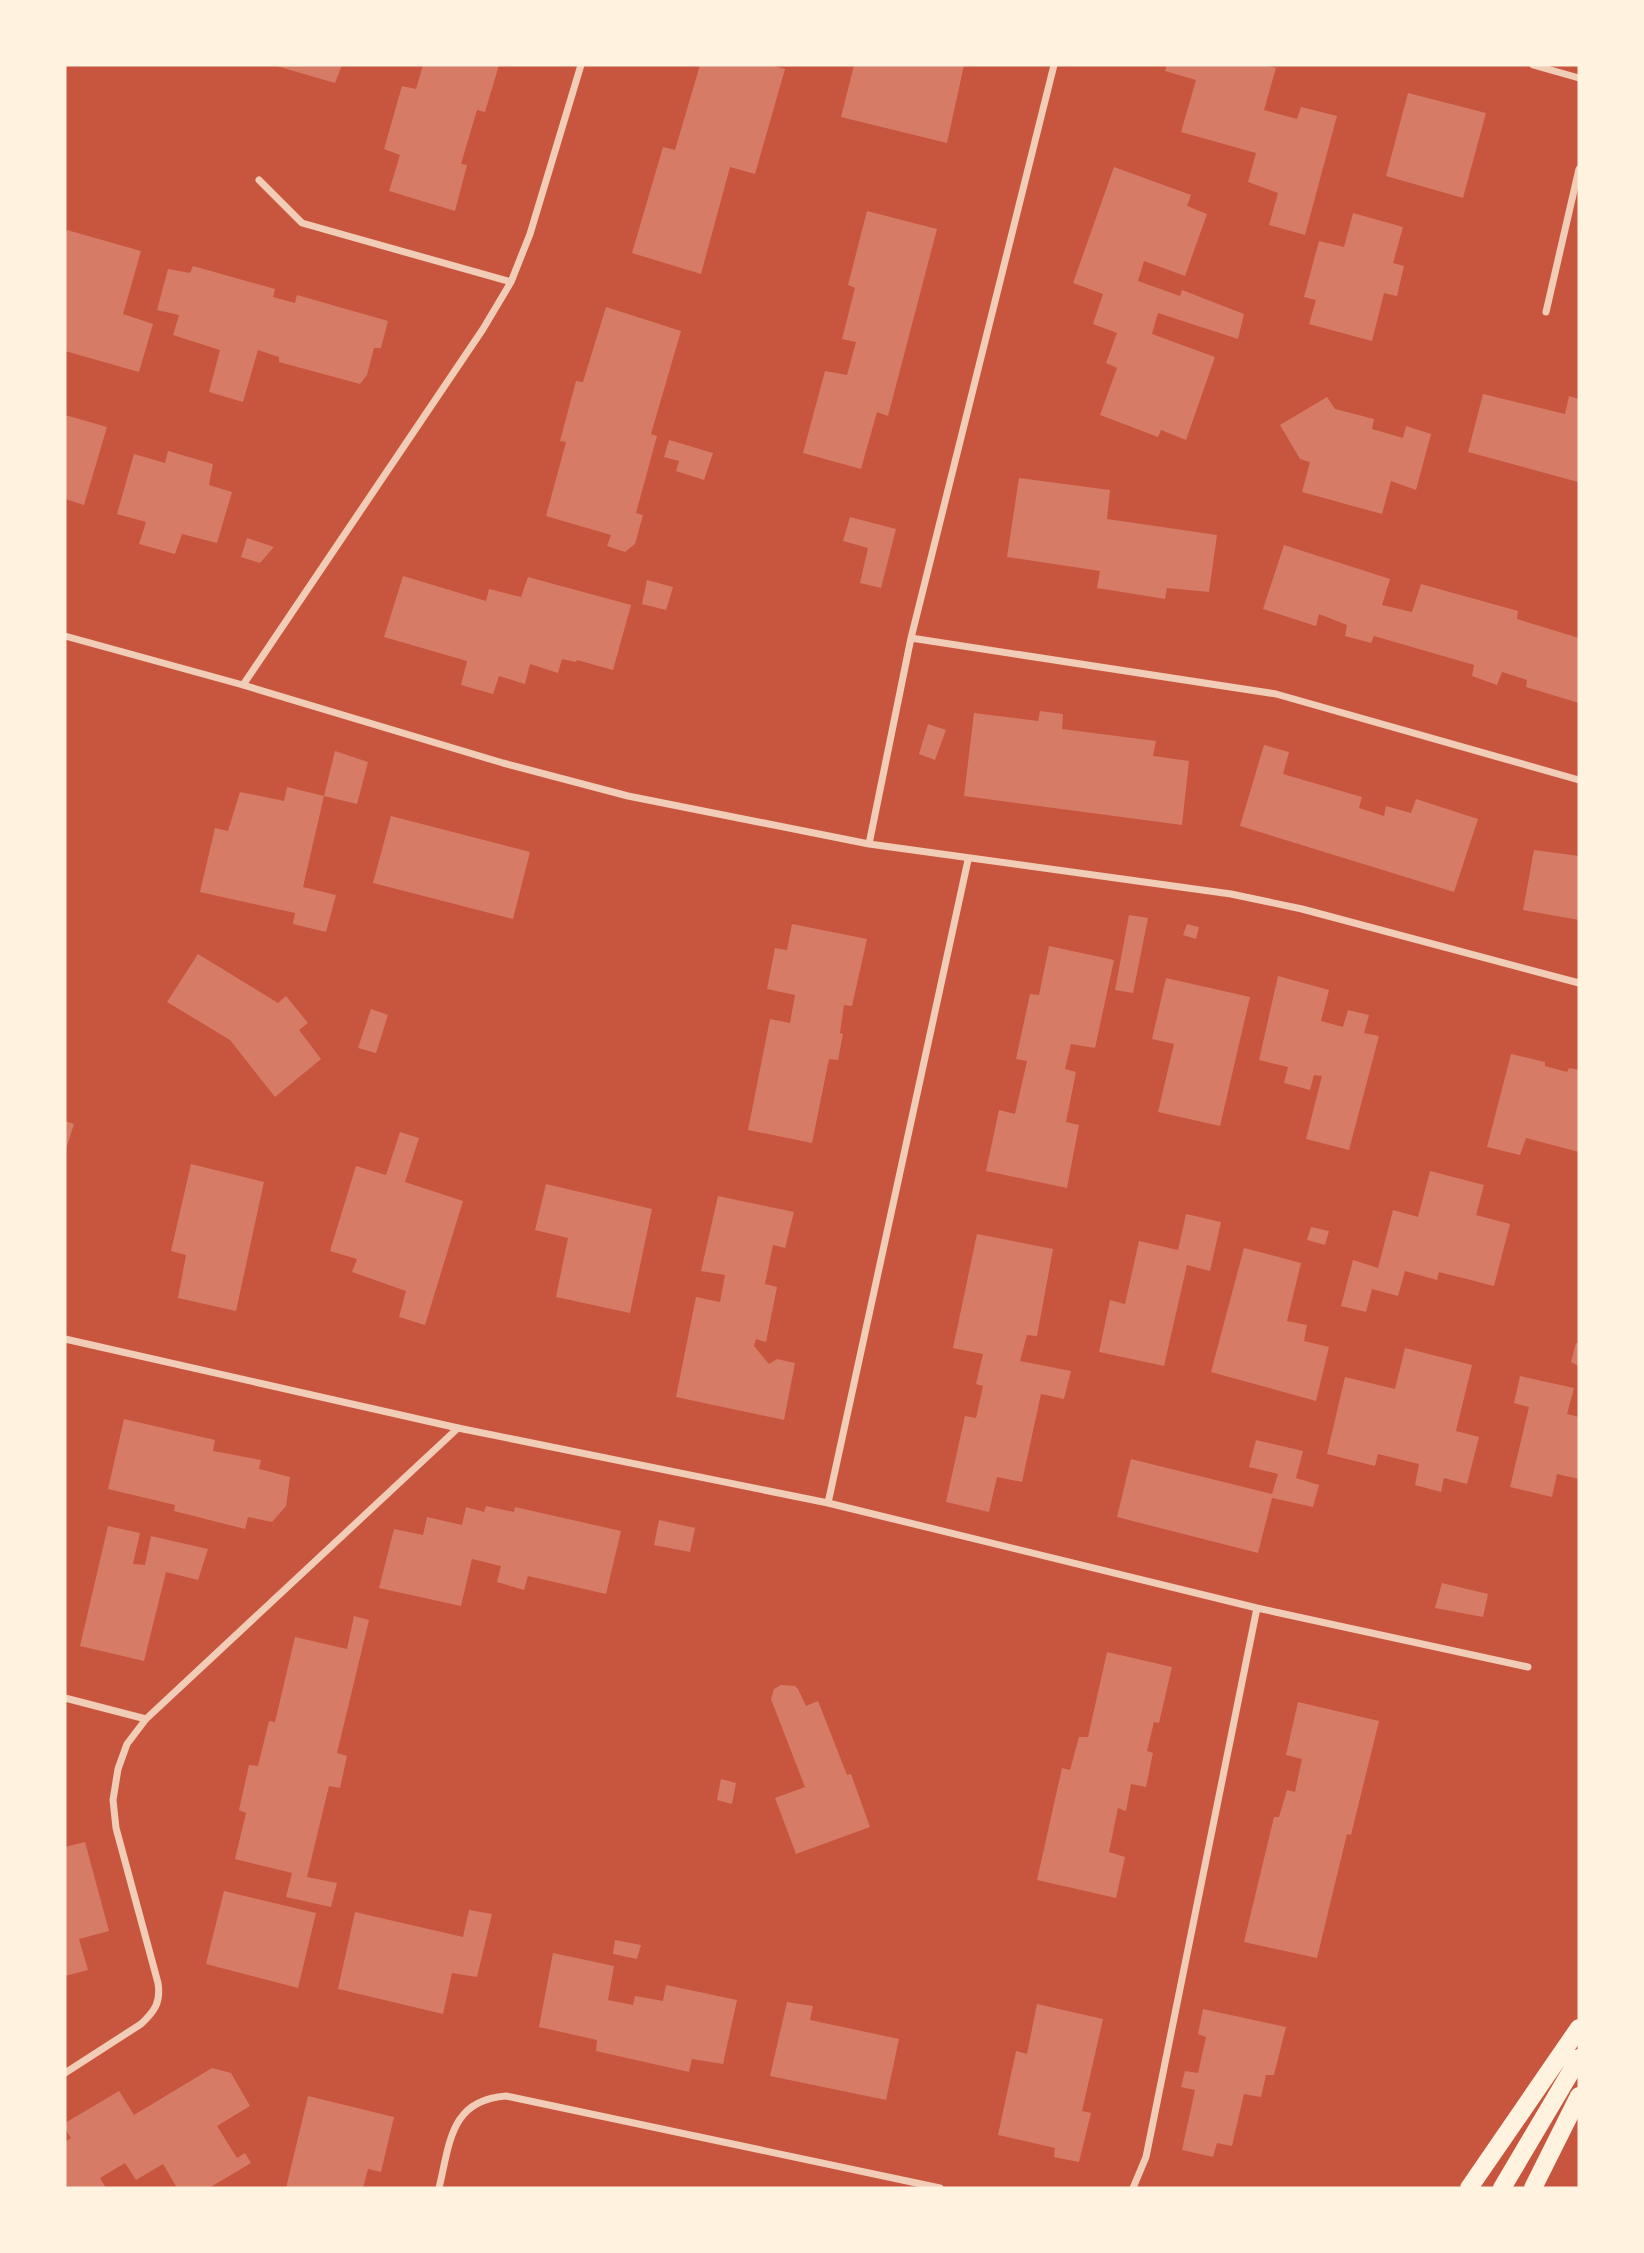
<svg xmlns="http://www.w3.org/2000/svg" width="1644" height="2253" viewBox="0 0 1644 2253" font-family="Figtree,sans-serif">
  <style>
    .building { fill: #d67c66 }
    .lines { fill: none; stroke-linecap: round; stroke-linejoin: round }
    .minor { stroke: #f1ccb7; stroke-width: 7 }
    .primary { stroke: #fff3e0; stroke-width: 18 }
  </style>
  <rect width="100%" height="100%" fill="#c8553d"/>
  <path class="building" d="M 273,65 L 342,65 L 335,83 Z
    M 423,65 L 499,65 L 485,112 L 477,110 L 461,164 L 467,165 L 455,211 L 389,191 L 400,155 L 384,149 L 402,86 L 416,89 Z
    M 700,65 L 770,65 L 785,69 L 755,174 L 730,167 L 701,274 L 632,253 L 663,147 L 675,150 Z
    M 854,65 L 964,65 L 947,143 L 841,117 Z
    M 1167,65 L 1263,65 L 1276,68 L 1264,110 L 1297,119 L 1301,107 L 1337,116 L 1305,235 L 1269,225 L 1278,193 L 1248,182 L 1256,153 L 1181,132 L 1196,80 L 1165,71 Z
    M 1408,93 L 1486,113 L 1463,198 L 1386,176 Z
    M 1114,167 L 1191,195 L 1187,206 L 1207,214 L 1185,276 L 1144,261 L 1138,281 L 1180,296 L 1182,290 L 1244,314 L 1238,339 L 1158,313 L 1152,334 L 1215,357 L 1186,440 L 1161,430 L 1158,437 L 1100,415 L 1117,368 L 1106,363 L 1117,333 L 1093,324 L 1103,294 L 1073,283 Z
    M 867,211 L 937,229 L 888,416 L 877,412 L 861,469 L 803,453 L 825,371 L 847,375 L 856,342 L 842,339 L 855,288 L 848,285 Z
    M 1353,213 L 1403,227 L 1393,263 L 1404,266 L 1397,296 L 1384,293 L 1372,341 L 1309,324 L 1316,300 L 1304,297 L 1319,241 L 1344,247 Z
    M 67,230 L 141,251 L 123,314 L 153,324 L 139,372 L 65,351 L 65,237 Z
    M 193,266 L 275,289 L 273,297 L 295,303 L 297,295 L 388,321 L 381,348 L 374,348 L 367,375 L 360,384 L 279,362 L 279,357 L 258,350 L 243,402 L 209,392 L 220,350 L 173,335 L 179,315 L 157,310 L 168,269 L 190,273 Z
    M 606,307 L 681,331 L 651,434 L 657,436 L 636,513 L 643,515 L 635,544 L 625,552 L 607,546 L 611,535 L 546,516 L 566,442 L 560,441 L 576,381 L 583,382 Z
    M 1483,394 L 1565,414 L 1569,396 L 1579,399 L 1578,482 L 1468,452 Z
    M 1327,397 L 1335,409 L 1374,419 L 1372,429 L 1403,438 L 1406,426 L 1431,434 L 1416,490 L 1391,481 L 1382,514 L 1302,492 L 1310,462 L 1300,459 L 1280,425 Z
    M 65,415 L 107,427 L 84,505 L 65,499 Z
    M 669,440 L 713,453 L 704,480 L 676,471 L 679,461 L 664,457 Z
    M 168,451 L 213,464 L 209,485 L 232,492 L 217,543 L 182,534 L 175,554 L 139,544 L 146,522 L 117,514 L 134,454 L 165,463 Z
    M 1019,478 L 1110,490 L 1107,519 L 1217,535 L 1209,592 L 1167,588 L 1165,599 L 1097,588 L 1100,571 L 1007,557 Z
    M 850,517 L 896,529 L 881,588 L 860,583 L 868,548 L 843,541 Z
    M 247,538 L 274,547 L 260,563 L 241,557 Z
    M 1284,545 L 1390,579 L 1382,605 L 1412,612 L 1421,584 L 1518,611 L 1517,619 L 1579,638 L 1579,703 L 1526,687 L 1527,680 L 1502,672 L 1497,685 L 1472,676 L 1474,665 L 1374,636 L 1371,643 L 1345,636 L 1347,625 L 1319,614 L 1316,626 L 1263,609 Z
    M 403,576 L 486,601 L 489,589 L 521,597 L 528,577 L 631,605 L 613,670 L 577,660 L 576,662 L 562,659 L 558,673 L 530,664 L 525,684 L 499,676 L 493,694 L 461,685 L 467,661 L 384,637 Z
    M 647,580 L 673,587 L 666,610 L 642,604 Z
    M 1040,711 L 1063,714 L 1062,729 L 1156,741 L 1153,756 L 1189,761 L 1182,825 L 964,796 L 974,713 L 1038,721 Z
    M 928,724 L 946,730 L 935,760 L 919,754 Z
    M 1264,745 L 1289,752 L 1283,774 L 1362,797 L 1359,808 L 1384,816 L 1386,806 L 1411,813 L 1416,799 L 1478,819 L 1454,892 L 1240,826 Z
    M 335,751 L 368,762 L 357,804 L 324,796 Z
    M 287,787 L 324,796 L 303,887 L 336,895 L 326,932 L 293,924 L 295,913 L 200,892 L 215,828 L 228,831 L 240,792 L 284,801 Z
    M 391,816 L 530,852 L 513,919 L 373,883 Z
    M 1534,850 L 1579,856 L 1579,920 L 1523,910 Z
    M 1129,915 L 1148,918 L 1133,993 L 1115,990 Z
    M 792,924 L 867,939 L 852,1006 L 844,1005 L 840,1033 L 843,1034 L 838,1060 L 829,1059 L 812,1143 L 748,1130 L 770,1019 L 790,1023 L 795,995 L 767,989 L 775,948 L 787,950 Z
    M 1187,924 L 1199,927 L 1196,939 L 1183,935 Z
    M 1049,946 L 1114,960 L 1095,1048 L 1071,1044 L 1065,1069 L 1076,1072 L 1066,1122 L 1079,1125 L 1067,1188 L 986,1171 L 999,1110 L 1015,1114 L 1027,1061 L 1016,1059 L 1030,994 L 1039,995 Z
    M 198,954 L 278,1003 L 286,996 L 308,1023 L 299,1030 L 321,1059 L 275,1097 L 230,1040 L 167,1002 Z
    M 1278,976 L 1329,990 L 1321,1021 L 1343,1027 L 1348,1010 L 1369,1015 L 1364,1033 L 1379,1036 L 1349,1150 L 1306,1139 L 1322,1076 L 1314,1075 L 1310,1090 L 1284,1083 L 1288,1067 L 1259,1060 Z
    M 1166,978 L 1250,997 L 1220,1126 L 1158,1112 L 1174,1044 L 1152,1039 Z
    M 371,1009 L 388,1015 L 376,1053 L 358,1048 Z
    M 1511,1054 L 1545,1062 L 1545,1066 L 1567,1072 L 1569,1068 L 1579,1070 L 1579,1152 L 1526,1138 L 1520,1155 L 1487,1147 Z
    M 65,1121 L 74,1124 L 65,1152 Z
    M 400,1132 L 419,1138 L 405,1182 L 463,1201 L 425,1325 L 399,1317 L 406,1291 L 352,1272 L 357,1259 L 330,1251 L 356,1166 L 386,1175 Z
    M 191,1164 L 264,1182 L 236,1311 L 178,1298 L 186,1255 L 171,1251 Z
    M 1430,1171 L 1484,1185 L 1476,1215 L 1510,1224 L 1494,1286 L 1439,1272 L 1437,1280 L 1405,1271 L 1398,1296 L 1372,1289 L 1366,1312 L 1341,1306 L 1353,1260 L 1378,1268 L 1393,1210 L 1418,1217 Z
    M 546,1184 L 652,1209 L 630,1313 L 556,1297 L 568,1238 L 535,1230 Z
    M 718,1196 L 794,1212 L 785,1248 L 773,1245 L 765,1284 L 777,1287 L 766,1342 L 756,1339 L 754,1346 L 769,1364 L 777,1359 L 795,1363 L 784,1420 L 676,1397 L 696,1297 L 720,1302 L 725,1275 L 701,1271 Z
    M 1186,1214 L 1221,1222 L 1210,1271 L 1187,1265 L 1164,1366 L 1099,1352 L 1110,1300 L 1125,1304 L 1139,1241 L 1178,1250 Z
    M 1311,1227 L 1329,1231 L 1325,1245 L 1307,1240 Z
    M 977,1234 L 1053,1249 L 1037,1336 L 1027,1335 L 1020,1361 L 1071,1371 L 1064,1399 L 1041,1394 L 1022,1482 L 997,1477 L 989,1512 L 946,1502 L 965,1416 L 976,1418 L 983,1386 L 976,1384 L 983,1354 L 953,1348 Z
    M 1244,1248 L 1301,1263 L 1287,1321 L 1307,1325 L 1304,1341 L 1329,1347 L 1316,1401 L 1211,1372 Z
    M 1576,1343 L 1579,1344 L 1579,1366 L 1571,1362 Z
    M 1405,1348 L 1472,1365 L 1456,1431 L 1479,1437 L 1467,1484 L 1444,1478 L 1441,1492 L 1415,1485 L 1419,1464 L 1378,1454 L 1375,1466 L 1327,1454 L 1345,1377 L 1395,1389 Z
    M 1520,1376 L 1574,1388 L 1567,1414 L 1579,1417 L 1579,1479 L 1557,1474 L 1552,1497 L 1510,1487 L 1529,1407 L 1514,1403 Z
    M 124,1419 L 215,1440 L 213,1451 L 261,1460 L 259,1469 L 290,1477 L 286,1506 L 272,1522 L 248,1517 L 245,1529 L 174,1511 L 175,1505 L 108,1489 Z
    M 1256,1440 L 1303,1451 L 1296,1478 L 1319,1485 L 1313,1507 L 1272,1498 L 1258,1553 L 1117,1517 L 1131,1459 L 1272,1494 L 1278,1474 L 1249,1467 Z
    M 486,1506 L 514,1512 L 515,1507 L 621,1531 L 606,1594 L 528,1576 L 524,1590 L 497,1582 L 501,1566 L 472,1559 L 461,1606 L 379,1588 L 394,1529 L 423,1535 L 427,1517 L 462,1525 L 466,1507 L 484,1512 Z
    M 659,1520 L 695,1528 L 690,1552 L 654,1545 Z
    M 108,1526 L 140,1533 L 133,1564 L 145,1565 L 151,1536 L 208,1549 L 198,1580 L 166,1572 L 144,1661 L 80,1646 Z
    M 1442,1583 L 1488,1594 L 1483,1617 L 1435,1608 Z
    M 354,1616 L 369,1620 L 337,1753 L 347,1756 L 340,1788 L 329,1786 L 307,1877 L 337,1883 L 331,1907 L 286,1897 L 292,1873 L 235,1859 L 246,1813 L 239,1810 L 249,1765 L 258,1766 L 269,1721 L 275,1722 L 295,1637 L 347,1649 Z
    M 1107,1652 L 1172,1667 L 1159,1723 L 1154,1722 L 1147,1751 L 1153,1753 L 1146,1787 L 1131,1784 L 1126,1811 L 1118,1808 L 1109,1852 L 1125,1857 L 1116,1898 L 1037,1880 L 1062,1768 L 1070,1770 L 1079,1737 L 1088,1737 Z
    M 781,1685 L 795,1686 L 798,1689 L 806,1706 L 818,1701 L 847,1775 L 851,1774 L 870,1827 L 796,1854 L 775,1798 L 805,1787 L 771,1699 L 774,1689 Z
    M 1298,1702 L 1379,1721 L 1351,1835 L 1347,1834 L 1317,1958 L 1244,1942 L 1274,1817 L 1279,1817 L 1287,1790 L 1295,1792 L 1302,1759 L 1286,1755 Z
    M 721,1779 L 736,1783 L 732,1804 L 717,1800 Z
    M 85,1842 L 109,1931 L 79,1939 L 88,1970 L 65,1976 L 65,1847 Z
    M 224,1891 L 316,1913 L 298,1988 L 206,1964 Z
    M 469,1910 L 492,1914 L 477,1977 L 452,1973 L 443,2014 L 338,1989 L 355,1912 L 463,1937 Z
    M 615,1940 L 641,1945 L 637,1959 L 613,1954 Z
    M 553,1953 L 614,1966 L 608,2000 L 633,2005 L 635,1996 L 663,2001 L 666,1985 L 737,2000 L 723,2064 L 692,2059 L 689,2072 L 596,2051 L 597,2040 L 539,2027 Z
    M 787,2002 L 813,2006 L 810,2020 L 899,2039 L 886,2100 L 770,2076 Z
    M 1037,2004 L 1103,2019 L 1082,2111 L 1091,2113 L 1079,2162 L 1054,2157 L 1055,2148 L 998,2135 L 1016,2051 L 1027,2054 Z
    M 1203,2009 L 1286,2027 L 1274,2075 L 1266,2075 L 1261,2097 L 1244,2094 L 1232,2146 L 1217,2143 L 1213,2157 L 1182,2150 L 1195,2090 L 1181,2087 L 1185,2071 L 1198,2073 L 1206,2037 L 1198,2034 Z
    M 212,2068 L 231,2073 L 250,2106 L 217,2126 L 237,2158 L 245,2153 L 251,2163 L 209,2188 L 177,2188 L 163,2164 L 136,2180 L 125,2163 L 100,2178 L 106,2188 L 65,2188 L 65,2142 L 71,2138 L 65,2129 L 65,2123 L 119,2091 L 134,2115 Z
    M 308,2096 L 394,2117 L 381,2172 L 368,2169 L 363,2188 L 286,2188 Z"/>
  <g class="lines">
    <path class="minor" d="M 1533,65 L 1579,78
      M 259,180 L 302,223 L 511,282
      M 1546,312 L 1579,169
      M 65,636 L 243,685 L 503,763 L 628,796 L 869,844 L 1231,894 L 1302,909 L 1579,983
      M 911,638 L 1054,65
      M 243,685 L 483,329 L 511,282 L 530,234 L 581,65
      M 869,844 L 911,638 L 1276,694 L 1579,780
      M 65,1339 L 458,1428 L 828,1503 L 1257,1608 L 1528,1667
      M 828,1503 L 968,860
      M 65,1698 L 146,1719
      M 65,2073 L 141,2024 C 155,2011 161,2002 158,1983 L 116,1828 L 113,1800 L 118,1769 L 127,1744 L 146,1719 L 458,1428
      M 439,2188 C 450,2143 450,2100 506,2096 L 940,2188
      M 1133,2188 L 1146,2157 L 1257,1608"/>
    <path class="primary" d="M 1469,2188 L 1579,2028
      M 1502,2188 L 1579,2058
      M 1533,2188 L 1579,2096"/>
  </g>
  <rect width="1644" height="2253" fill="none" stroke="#fff3e0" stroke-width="133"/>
</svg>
